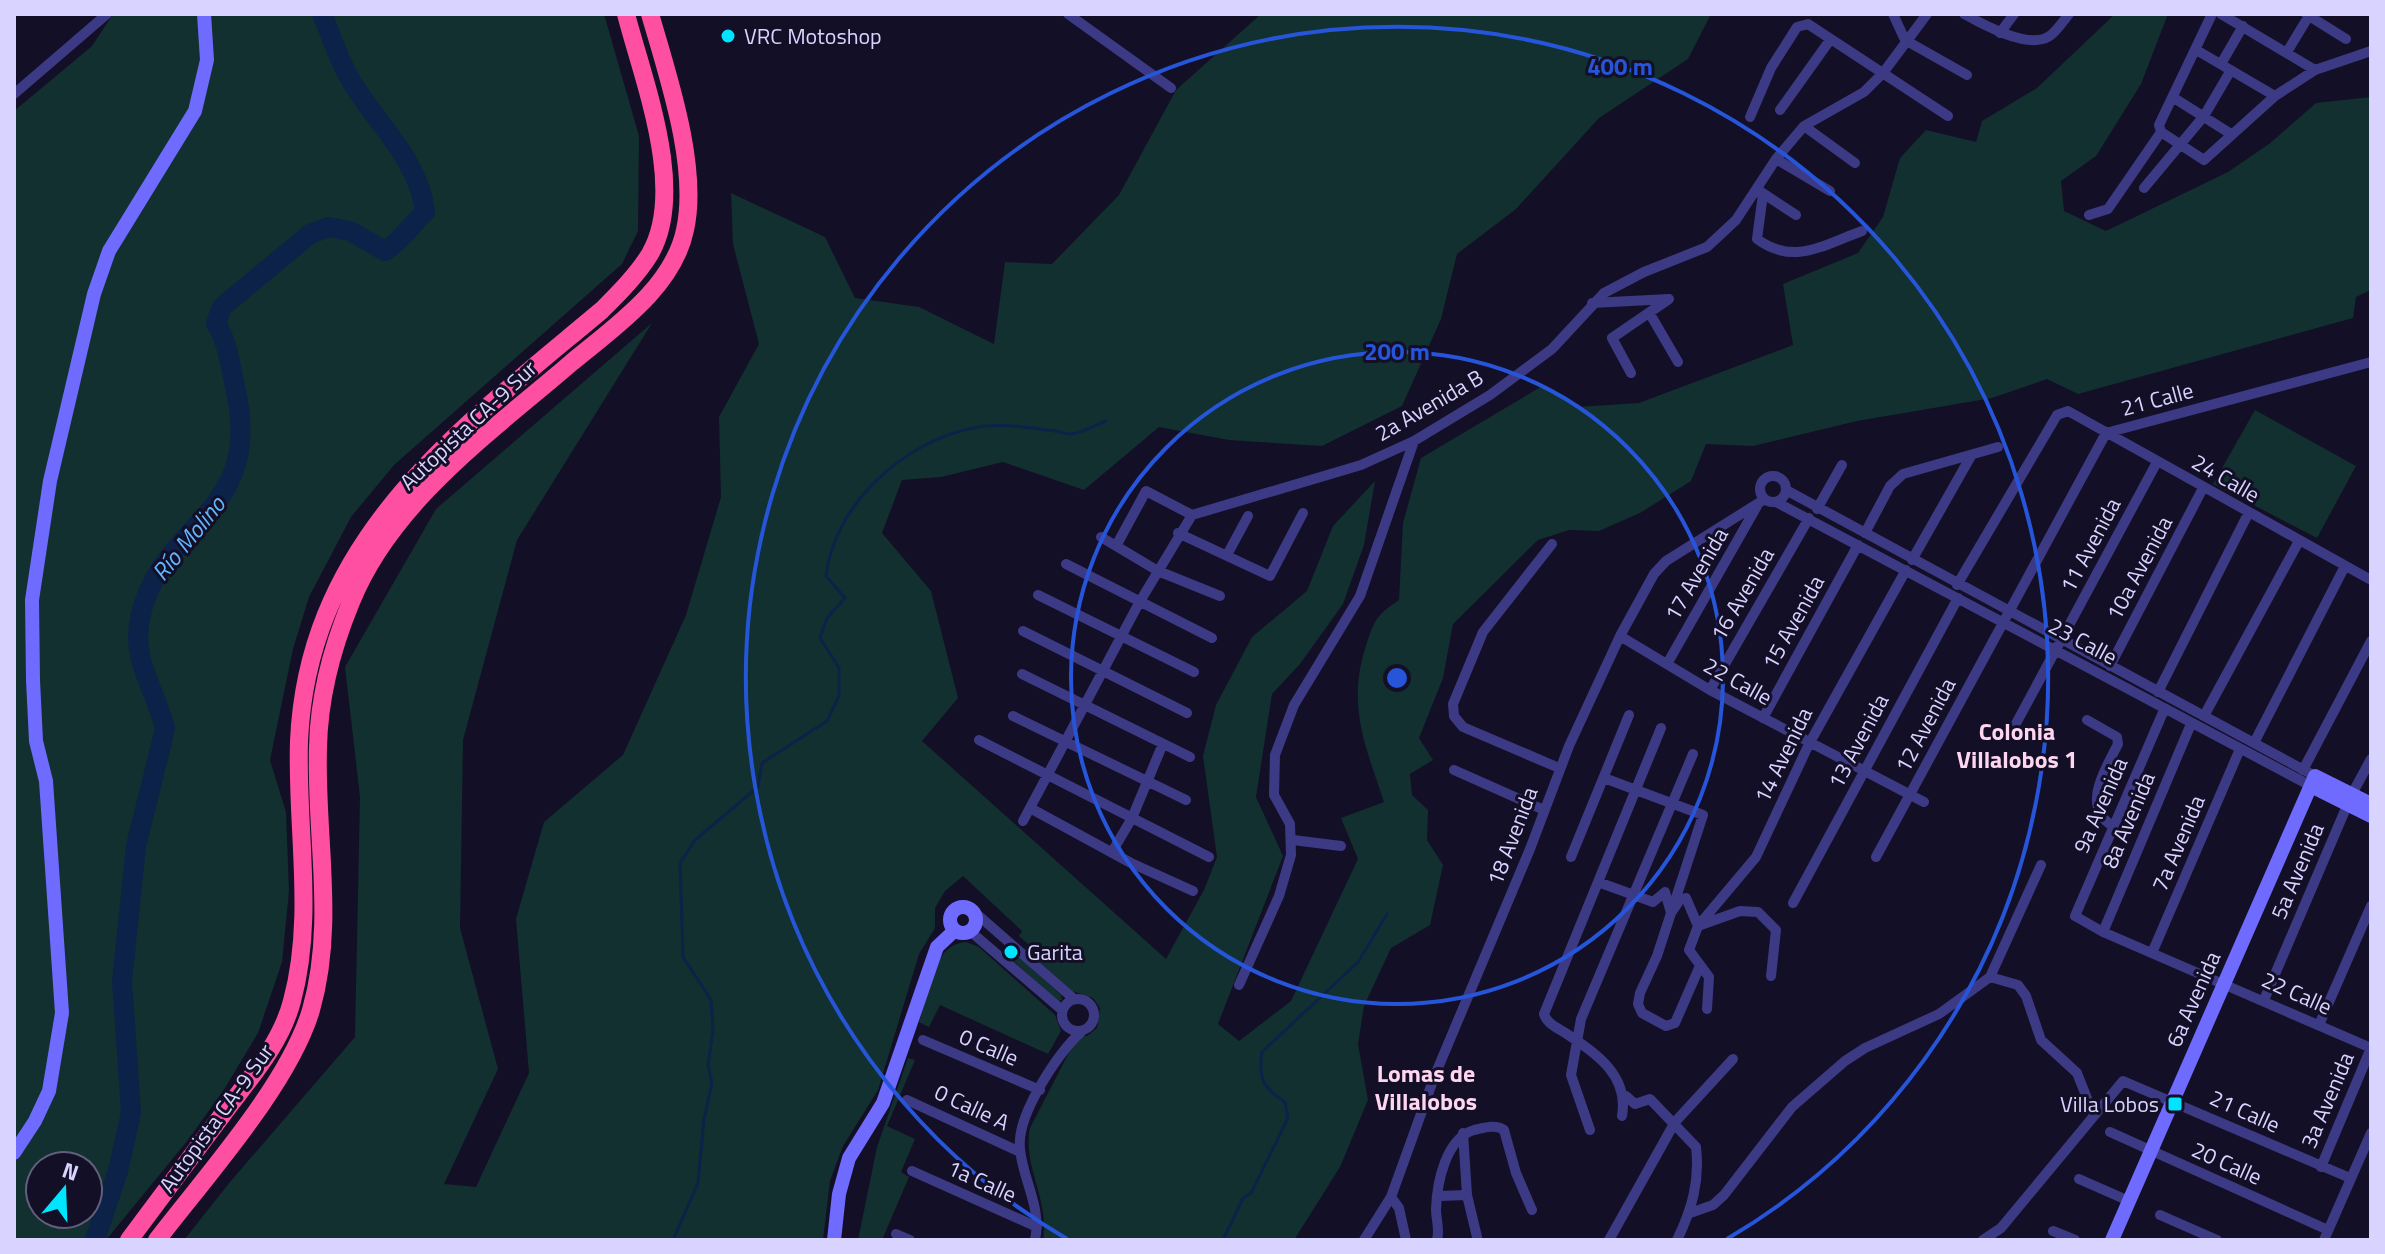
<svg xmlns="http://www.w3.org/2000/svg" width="2385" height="1254" viewBox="0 0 2385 1254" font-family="'Titillium Web',sans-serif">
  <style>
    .green { fill: #12302f; fill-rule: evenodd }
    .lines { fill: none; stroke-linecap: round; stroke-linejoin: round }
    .stream { stroke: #0c2248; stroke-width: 3 }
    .river { stroke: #0c2248; stroke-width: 20 }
    .street { stroke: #3d3a85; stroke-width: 10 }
    .secondary { stroke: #6f6bff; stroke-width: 14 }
    .highway { stroke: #ff4fa3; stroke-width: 18 }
    .ring { fill: none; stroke: #2655da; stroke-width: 4 }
    .poi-dot { fill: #00e5ff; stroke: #130f26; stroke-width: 3 }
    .labels { text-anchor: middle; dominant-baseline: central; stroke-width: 6; stroke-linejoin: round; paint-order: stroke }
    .poi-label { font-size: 22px; fill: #d9d4ff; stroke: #130f26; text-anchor: start }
    .street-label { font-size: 22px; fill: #d9d4ff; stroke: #130f26 }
    .water-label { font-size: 24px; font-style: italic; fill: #62b6ff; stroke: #130f26 }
    .neighbourhood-label { font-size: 24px; font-weight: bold; fill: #ffd6f0; stroke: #130f26 }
    .centre { fill: #2655da; stroke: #130f26; stroke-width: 4 }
    .ring-label { font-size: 24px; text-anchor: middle; font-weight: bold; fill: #2655da; stroke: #130f26; stroke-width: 6; stroke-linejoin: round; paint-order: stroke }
  </style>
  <rect width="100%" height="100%" fill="#130f26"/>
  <path class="green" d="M 113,14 L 604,14 L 639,136 L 638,231 L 622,264 L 394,465 L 351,517 L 309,597 L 293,649 L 270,760 L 286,812 L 289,891 L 282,962 L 258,1033 L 225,1088 L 188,1140 L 106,1240 L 14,1240 L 14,111 L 92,46 ZM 40,1166 L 88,1166 L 88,1214 L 40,1214 Z
    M 1261,14 L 1711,14 L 1688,59 L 1599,118 L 1516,209 L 1457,254 L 1441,319 L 1402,406 L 1322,446 L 1229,440 L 1159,427 L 1084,490 L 1003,462 L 941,477 L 902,480 L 882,533 L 931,591 L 958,698 L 922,741 L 1166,959 L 1204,890 L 1217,857 L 1203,756 L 1216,705 L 1252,637 L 1307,591 L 1333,526 L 1375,481 L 1364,545 L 1343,604 L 1300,664 L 1272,694 L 1256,797 L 1283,856 L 1218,1024 L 1239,1041 L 1291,1001 L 1358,859 L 1341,818 L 1384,802 C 1366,747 1347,707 1365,649 C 1374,621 1375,616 1399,600 L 1403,523 L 1421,458 L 1544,385 L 1577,407 L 1639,403 L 1793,345 L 1783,284 L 1858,253 L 1883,217 L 1900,158 L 1926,130 L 1976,142 L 1982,121 L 2037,88 L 2115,14 L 2168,14 L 2141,84 L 2096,156 L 2061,181 L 2064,211 L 2106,231 L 2228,172 L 2269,144 L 2316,103 L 2371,97 L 2371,290 L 2356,297 L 2353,318 L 2078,394 L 2047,379 L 1992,398 L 1857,421 L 1753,446 L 1706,444 L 1691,481 L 1640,513 L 1599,531 L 1569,530 L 1538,540 L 1453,624 L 1443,678 L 1419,738 L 1433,760 L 1410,774 L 1412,795 L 1428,810 L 1427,840 L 1443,865 L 1430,925 L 1391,948 L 1364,1006 L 1358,1044 L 1368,1100 L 1340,1167 L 1294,1240 L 1043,1240 C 1050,1201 1022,1165 1030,1128 L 1077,1037 L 1087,1036 L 1097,1028 L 1100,1008 L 1093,998 L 1072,991 L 1025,949 L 1028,944 L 1019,936 L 1022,931 L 963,876 L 945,891 L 935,908 L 935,928 L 919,954 L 878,1090 L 843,1146 L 830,1181 L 823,1240 L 184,1240 L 230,1182 L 355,1037 L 360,797 L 345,667 L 436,509 L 652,323 L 517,540 L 463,740 L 460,928 L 498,1069 L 444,1184 L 476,1187 L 529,1073 L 516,919 L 544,822 L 623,755 L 686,615 L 721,497 L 719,417 L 759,344 L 733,244 L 731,193 L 825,237 L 855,298 L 919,307 L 994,344 L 1005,262 L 1052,264 L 1119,195 L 1176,90 Z
    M 2255,410 L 2356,466 L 2317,538 L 2213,484 Z
    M 966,942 L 979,947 L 1055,1015 L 1061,1031 L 1048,1054 L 940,1005 L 929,1027 L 919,1022 C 928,997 931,944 966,942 Z
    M 1017,955 L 1061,995 L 1062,1000 L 1058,1001 L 1012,960 Z
    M 908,1058 L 915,1060 L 887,1126 L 915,1139 L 901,1172 L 909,1177 L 882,1240 L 858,1240 L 877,1147 Z"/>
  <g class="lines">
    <path class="stream" d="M 673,1240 L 698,1183 L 704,1119 L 712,1083 L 708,1065 L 713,1031 L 711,1000 L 683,957 L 680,863 L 695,840 L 758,787 L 762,763 L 827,721 L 839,696 L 839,668 L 820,638 L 827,618 L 845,598 L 826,576 C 834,505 903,442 973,428 C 997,423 1023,426 1047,430 C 1055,430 1064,434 1071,434 C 1082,433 1096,425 1106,421
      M 1223,1240 L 1243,1198 L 1251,1193 L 1288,1118 L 1285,1102 C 1263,1088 1258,1078 1262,1052 L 1358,962 L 1387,914"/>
    <path class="river" d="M 95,1240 L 118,1171 L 131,1113 L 122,981 L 136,846 L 165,729 C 156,689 131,662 140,618 C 160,520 266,517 235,387 C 230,364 228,343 216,323 L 222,307 L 310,234 L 329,227 L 350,231 L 385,251 C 402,240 410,226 425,212 C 419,158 374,122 349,77 C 338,58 331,35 322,14"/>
    <path class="street" d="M 1068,14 L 1171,88
      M 1893,14 L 1905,40 L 1967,75
      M 1964,14 C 1982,24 2027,49 2048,37 C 2056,33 2063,21 2069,14
      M 2221,14 L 2315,70
      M 2306,14 L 2346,39
      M 2000,33 L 2014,14
      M 2198,51 L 2275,96
      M 2287,52 L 2310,14
      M 2221,64 L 2243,26
      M 14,94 L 107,14
      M 2174,98 L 2231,134
      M 1780,110 L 1830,40
      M 1750,117 L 1771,68 L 1797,27 L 1808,24 L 1948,116
      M 1804,126 L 1855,163
      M 2161,132 L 2204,160 L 2275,96 L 2315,70 L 2371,51
      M 1776,159 L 1830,191
      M 2144,188 L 2204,116 L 2231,70
      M 1758,190 L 1796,215
      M 1763,194 L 1757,239 C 1794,266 1823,245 1862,231
      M 2089,215 L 2108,209 L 2161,132 L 2159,125 L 2212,14
      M 1592,303 L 1669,299
      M 1650,314 L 1678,362
      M 1631,373 L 1612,338 L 1669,299
      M1760 489a13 13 0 1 1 26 0a13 13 0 1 1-26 0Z
      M 1786,490 L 2315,776
      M 1776,502 L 2311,786
      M 1817,509 L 1842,465
      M 1178,533 L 1270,576 L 1303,513
      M 1865,533 L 1890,486 L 1903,474 L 1998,447
      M 1101,537 L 1158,571 L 1220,596
      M 1552,544 L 1483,632 L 1453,704 L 1454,716 L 1463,727 L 1559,768
      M 1116,546 L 1146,491 L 1192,515
      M 1227,555 L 1248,516
      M 1912,560 L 1971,456
      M 1066,564 L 1212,638
      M 1957,585 L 2057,415 L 2068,411 L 2371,580
      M 1038,595 L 1194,672
      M 1023,631 L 1187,713
      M 1620,636 L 1710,690 L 1924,802
      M 1667,664 L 1757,506
      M 2110,666 L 2203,488
      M 1022,674 L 1190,757
      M 1710,690 L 1809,518
      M 2158,692 L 2248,514
      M 2164,710 L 2075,916 L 2103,932 L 2371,1048
      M 1013,716 L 1186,800
      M 2204,716 L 2299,541
      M 1763,718 L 1858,545
      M 2087,720 L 2117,737 L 2118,744 C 2106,768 2080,807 2113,826
      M 2012,731 L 2157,462
      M 979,740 L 1209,857
      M 2254,743 L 2345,566
      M 1454,770 L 1544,810
      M 2303,770 L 2371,641
      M 1604,778 L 1703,815 L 1657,956 L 1640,993 L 1638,1004 L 1642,1013 L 1666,1026 L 1675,1023 L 1699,968
      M 1030,808 L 1131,863 L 1193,891
      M 1023,821 L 1139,603 L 1192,515 L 1361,465 L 1414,441 L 1490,395 L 1552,349 L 1604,293 L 1644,272 L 1707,247 L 1721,234 L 1736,220 L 1776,159 L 1804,126 L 1864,92 L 1883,73 L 1927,14
      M 1293,840 L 1341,846
      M 1112,852 L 1132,818 L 1162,746
      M 1571,857 L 1629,715
      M 1876,857 L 2106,433 L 2371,362
      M 1598,882 L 1653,902 L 1665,892 L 1671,913 L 1680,900 L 1686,898 L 1698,926 L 1740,911 L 1758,912 L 1776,930 L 1771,976
      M 1793,903 L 1958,598
      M 971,909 L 1074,999
      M 970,931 L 1062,1010
      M 2103,932 L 2191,724
      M 2152,953 L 2240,749
      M 1990,977 L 2018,985 L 2026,996 L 2041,1040 L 2077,1073 L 2094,1116
      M 1239,985 L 1279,896 L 1291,855 L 1290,824 L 1274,795 L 1275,755 L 1294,705 L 1360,596 L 1414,441
      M1062 1015a16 16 0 1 1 32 0a16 16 0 1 1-32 0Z
      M 2264,1000 L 2352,794 L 2371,759
      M 1707,1009 L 1709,977 L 1689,950 L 1698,926 L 1756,857 L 1809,744 L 1906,570
      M 2319,1025 L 2371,906
      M 923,1040 L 1040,1090
      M 1626,1096 L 1635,1104 L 1650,1099 L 1696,1147 C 1700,1181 1692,1209 1677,1240
      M 907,1100 L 1020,1152
      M 1622,1116 C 1629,1076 1598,1055 1567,1034 C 1558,1028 1547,1024 1544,1014 L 1661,728
      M 1590,1130 L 1571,1075 L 1581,1019 L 1693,754
      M 2110,1132 L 2328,1230
      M 1463,1133 L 1467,1195 L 1477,1237
      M 2321,1167 L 2371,1048
      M 912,1171 L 1037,1227
      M 2079,1179 L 2129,1201
      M 1439,1196 L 1467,1195
      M 1391,1197 L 1399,1208 L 1406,1240
      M 1690,1213 L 1713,1205 L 1724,1195 L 1792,1107 L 1845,1061 L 1865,1048 L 1939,1014 L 1990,977 L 2041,865
      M 2160,1215 L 2217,1240
      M 2053,1231 L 2075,1240
      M 896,1234 L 910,1240
      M 1035,1240 C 1042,1207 1023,1181 1020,1149 C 1016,1115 1058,1053 1082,1031
      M 1364,1240 L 1391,1197 L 1435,1075 L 1530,849 L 1569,746 L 1620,636 L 1654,574 L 1666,561 L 1765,499
      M 1437,1240 C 1440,1229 1436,1220 1436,1209 C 1437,1182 1446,1138 1474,1130 C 1484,1128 1495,1124 1504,1130 L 1516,1173 L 1532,1210
      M 1609,1240 L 1675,1122 L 1733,1059
      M 1983,1240 L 2001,1228 L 2123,1081 L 2350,1178
      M 2324,1240 L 2371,1133"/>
    <path class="secondary" d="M 2311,786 L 2371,816
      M950 920a13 13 0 1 1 26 0a13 13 0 1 1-26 0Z
      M 14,1153 L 35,1121 L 49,1091 L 62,1013 L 46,781 L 36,741 L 33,680 L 32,600 L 50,481 L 94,294 L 109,251 L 195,111 L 207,60 L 204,14
      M 834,1240 L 839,1194 L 849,1158 L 883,1103 L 937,947 L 954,931
      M 2112,1240 L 2315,776 L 2371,804"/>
    <path class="highway" d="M 129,1240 C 160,1198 192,1156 223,1114 C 249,1079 281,1044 292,1001 C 315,916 296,828 299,741 C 308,538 460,429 602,310 C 619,293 637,275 650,254 C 687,190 643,80 626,14
      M 157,1240 C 206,1176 289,1084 311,1010 C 336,923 315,835 318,747 C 319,697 332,648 351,602 C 392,501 491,432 571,363 C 613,328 673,288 685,230 C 699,167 668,76 650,14"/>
  </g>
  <g class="ring">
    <circle cx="1397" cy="678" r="326"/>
    <path d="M1067 1239A651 651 0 1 1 1727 1239"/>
  </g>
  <g class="poi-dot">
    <circle cx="728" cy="36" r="8"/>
    <circle cx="1011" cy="952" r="8"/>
    <rect x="2167" y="1096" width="16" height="16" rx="4"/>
  </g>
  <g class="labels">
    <g class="poi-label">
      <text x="744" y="36">VRC Motoshop</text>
      <text x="1027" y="952">Garita</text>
      <text x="2159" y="1104" text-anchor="end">Villa Lobos</text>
    </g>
    <g class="street-label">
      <text transform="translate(2157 399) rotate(-15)">21 Calle</text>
      <text transform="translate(1429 405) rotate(-30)">2a Avenida B</text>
      <text transform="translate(468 425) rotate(-43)">Autopista CA-9 Sur</text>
      <text transform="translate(2226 478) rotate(30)">24 Calle</text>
      <text transform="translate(2090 545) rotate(-62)">11 Avenida</text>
      <text transform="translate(2139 568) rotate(-62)">10a Avenida</text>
      <text transform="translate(1696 574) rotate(-60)">17 Avenida</text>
      <text transform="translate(1742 594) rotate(-60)">16 Avenida</text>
      <text transform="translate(1793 622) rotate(-61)">15 Avenida</text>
      <text transform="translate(2083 641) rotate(28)">23 Calle</text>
      <text transform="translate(1738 681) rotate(29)">22 Calle</text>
      <text transform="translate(1925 725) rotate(-62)">12 Avenida</text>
      <text transform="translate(1858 741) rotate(-62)">13 Avenida</text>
      <text transform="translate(1783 755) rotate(-64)">14 Avenida</text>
      <text transform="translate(2100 805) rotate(-66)">9a Avenida</text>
      <text transform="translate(2128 820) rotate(-67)">8a Avenida</text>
      <text transform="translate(1512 836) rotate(-69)">18 Avenida</text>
      <text transform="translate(2178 843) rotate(-67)">7a Avenida</text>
      <text transform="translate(2297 871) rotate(-67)">5a Avenida</text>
      <text transform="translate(2297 993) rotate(24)">22 Calle</text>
      <text transform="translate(2193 999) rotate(-66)">6a Avenida</text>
      <text transform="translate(989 1047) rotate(23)">0 Calle</text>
      <text transform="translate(2327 1100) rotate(-67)">3a Avenida</text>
      <text transform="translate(972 1107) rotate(25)">0 Calle A</text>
      <text transform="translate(2245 1111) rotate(24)">21 Calle</text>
      <text transform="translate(216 1118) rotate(-54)">Autopista CA-9 Sur</text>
      <text transform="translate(2227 1163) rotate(24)">20 Calle</text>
      <text transform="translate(982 1181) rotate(24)">1a Calle</text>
    </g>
    <g class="water-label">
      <text transform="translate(188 538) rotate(-51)">Río Molino</text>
    </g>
    <g class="neighbourhood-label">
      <text x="2017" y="731">Colonia<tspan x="2017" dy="28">Villalobos 1</tspan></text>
      <text x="1426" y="1073">Lomas de<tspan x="1426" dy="28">Villalobos</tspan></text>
    </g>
  </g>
  <circle cx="1397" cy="678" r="12" class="centre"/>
  <g class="ring-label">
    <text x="1620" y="75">400 m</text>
    <text x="1397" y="360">200 m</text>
  </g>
  <rect width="2385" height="1254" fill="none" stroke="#d9d4ff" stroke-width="32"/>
  <g transform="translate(64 1190) rotate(19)"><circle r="38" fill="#130f26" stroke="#625e7d" stroke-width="2"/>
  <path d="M0-6L14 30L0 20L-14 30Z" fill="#00e5ff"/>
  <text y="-12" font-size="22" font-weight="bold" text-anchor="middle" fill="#d9d4ff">N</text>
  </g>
</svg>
